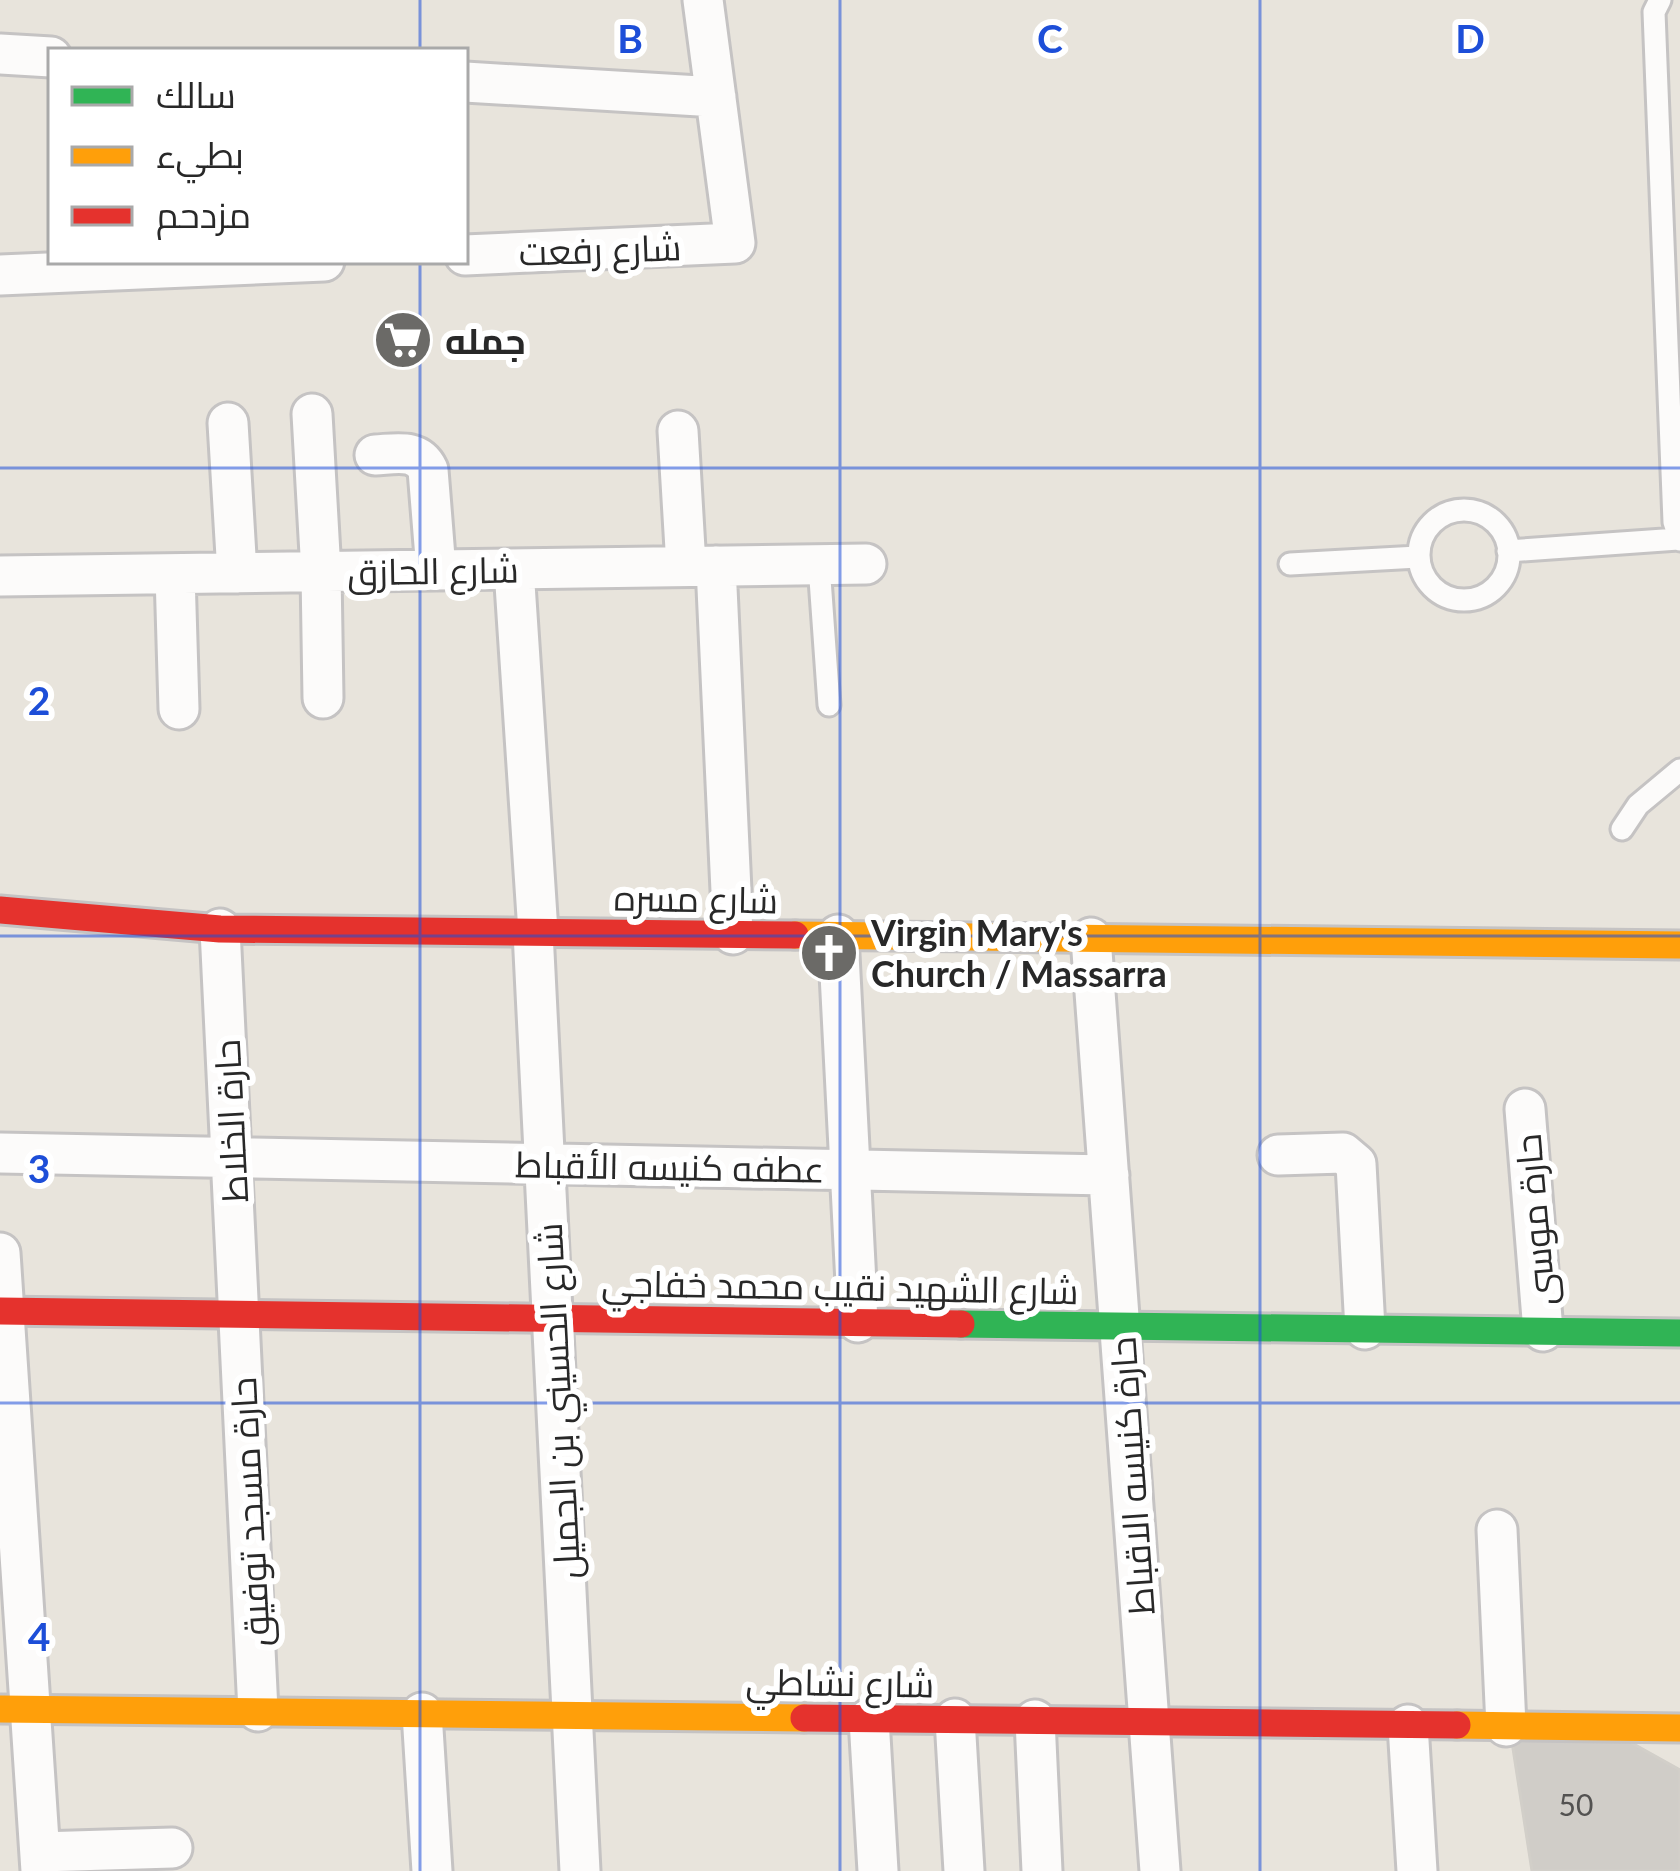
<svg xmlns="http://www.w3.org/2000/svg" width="1680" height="1871" viewBox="0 0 1680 1871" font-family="Lato,Cairo,sans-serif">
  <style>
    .building { fill: #d0cdc8; stroke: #d2cfc9; stroke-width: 3; filter: url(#shadow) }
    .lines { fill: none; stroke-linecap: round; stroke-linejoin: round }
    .lane-casing { stroke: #c5c3c3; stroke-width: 27 }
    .street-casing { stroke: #c5c3c3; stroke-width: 45 }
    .fast-casing { stroke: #c5c3c3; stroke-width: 33 }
    .slow-casing { stroke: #c5c3c3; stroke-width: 33 }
    .jam-casing { stroke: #c5c3c3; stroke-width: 33 }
    .lane { stroke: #fcfbfa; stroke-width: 21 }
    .street { stroke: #fcfbfa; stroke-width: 39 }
    .fast { stroke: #30b455; stroke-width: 27 }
    .slow { stroke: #ff9f0a; stroke-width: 27 }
    .jam { stroke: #e5322d; stroke-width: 27 }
    .grid { fill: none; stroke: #1d4ed8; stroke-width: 3; stroke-opacity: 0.55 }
    .labels { text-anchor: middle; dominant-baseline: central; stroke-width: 12; stroke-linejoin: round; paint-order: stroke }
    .number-label { font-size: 30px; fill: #535251 }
    .street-label { font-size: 36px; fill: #282828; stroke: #fff }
    .poi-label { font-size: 36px; font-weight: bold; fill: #282828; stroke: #fff; text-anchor: start }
    .grid-label { font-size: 39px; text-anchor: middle; font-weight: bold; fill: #1d4ed8; stroke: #fff; stroke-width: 12; stroke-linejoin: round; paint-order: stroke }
  </style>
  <defs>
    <filter id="shadow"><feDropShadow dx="11" dy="11" stdDeviation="0" flood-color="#0004"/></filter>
  </defs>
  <rect width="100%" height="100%" fill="#e8e4dc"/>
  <path class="building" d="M 1621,1737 L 1680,1770 L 1680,1871 L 1532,1871 L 1512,1742 Z"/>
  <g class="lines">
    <defs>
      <path id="lane" d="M 1660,0 L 1654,12 L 1674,522 L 1680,540
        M1419 555a45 45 0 1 1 90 0a45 45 0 1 1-90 0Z
        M 1508,551 L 1678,539
        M 1290,564 L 1418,557
        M 819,565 L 829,705
        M 1622,829 L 1638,805 L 1680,770"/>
      <path id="street" d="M 0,54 L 51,57
        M 465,82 L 716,97
        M 465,255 L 735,243 L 703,0
        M 0,275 L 324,261
        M 312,414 L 321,572 L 323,698
        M 228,423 L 237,573
        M 678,431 L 686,566
        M 375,455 C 396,454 418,448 428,470 L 436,570
        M 716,566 L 733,934
        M 514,569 L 538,932
        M 175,574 L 179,709
        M 0,576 L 866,564
        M 220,929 L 258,1711
        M 533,932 L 580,1871
        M 838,935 L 858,1322
        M 1091,938 L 1160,1871
        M 1525,1109 L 1543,1331
        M 0,1153 L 1109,1175
        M 1278,1155 L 1343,1153 L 1356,1164 L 1365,1329
        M 0,1253 L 41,1871
        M 1497,1530 L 1506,1726
        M 422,1713 L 432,1871
        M 869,1719 L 878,1871
        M 955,1719 L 964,1871
        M 1035,1720 L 1042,1871
        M 1408,1725 L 1417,1871
        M 40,1852 L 172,1848"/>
      <path id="fast" d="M 961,1324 L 1680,1333"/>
      <path id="slow" d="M 795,935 L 1680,945
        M 0,1709 L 804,1718
        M 1457,1725 L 1680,1728"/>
      <path id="jam" d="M 0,910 L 220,929 L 795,935
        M 0,1311 L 961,1324
        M 804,1718 L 1457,1725"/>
    </defs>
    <use href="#lane" class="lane-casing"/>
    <use href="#street" class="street-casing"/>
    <use href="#fast" class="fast-casing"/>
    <use href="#slow" class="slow-casing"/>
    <use href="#jam" class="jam-casing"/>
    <use href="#lane" class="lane"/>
    <use href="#street" class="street"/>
    <use href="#fast" class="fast"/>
    <use href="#slow" class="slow"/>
    <use href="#jam" class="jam"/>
  </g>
  <path class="grid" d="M 420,0 L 420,51M 840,0 L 840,1871M 1260,0 L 1260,1871M 420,261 L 420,1871M 0,468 L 1680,468M 0,936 L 1680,936M 0,1403 L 1680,1403"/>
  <defs>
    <symbol id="supermarket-disc" viewBox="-11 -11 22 22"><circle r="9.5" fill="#6b6a67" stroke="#fff"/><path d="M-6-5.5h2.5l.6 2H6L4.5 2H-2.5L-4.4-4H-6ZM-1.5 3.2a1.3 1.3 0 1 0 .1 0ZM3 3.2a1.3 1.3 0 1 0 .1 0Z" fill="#fff"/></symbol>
    <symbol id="church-disc" viewBox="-11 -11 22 22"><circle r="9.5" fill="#6b6a67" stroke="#fff"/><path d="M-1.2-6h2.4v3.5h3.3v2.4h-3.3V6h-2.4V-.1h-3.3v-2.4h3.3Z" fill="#fff"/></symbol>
  </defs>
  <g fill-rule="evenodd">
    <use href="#supermarket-disc" x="370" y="307" width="66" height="66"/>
    <use href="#church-disc" x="796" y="920" width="66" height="66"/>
  </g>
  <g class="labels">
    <g class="number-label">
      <text x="1576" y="1804">50</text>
    </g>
    <g class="street-label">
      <text transform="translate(600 249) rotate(-2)">شارع رفعت</text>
      <text transform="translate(433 570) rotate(-1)">شارع الحازق</text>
      <text transform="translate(696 898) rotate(1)">شارع مسره</text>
      <text transform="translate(230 1121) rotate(-93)">حارة الخلاط</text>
      <text transform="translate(670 1166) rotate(1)">عطفه كنيسه الأقباط</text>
      <text transform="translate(1534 1220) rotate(-95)">حارة موسى</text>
      <text transform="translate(840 1286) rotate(1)">شارع الشهيد نقيب محمد خفاجي</text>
      <text transform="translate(557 1401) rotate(-93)">شارع الحسيني بن الجميل</text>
      <text transform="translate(1131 1476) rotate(-94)">حارة كنيسه الاقباط</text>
      <text transform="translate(249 1512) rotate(-93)">حارة مسجد توفيق</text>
      <text transform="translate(840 1682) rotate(1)">شارع نشاطي</text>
    </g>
    <g class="poi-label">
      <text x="445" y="340">جمله</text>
      <text x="871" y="932">Virgin Mary's<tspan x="871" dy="41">Church / Massarra</tspan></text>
    </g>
  </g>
  <g class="grid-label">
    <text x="630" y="53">B</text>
    <text x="1050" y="53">C</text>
    <text x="1470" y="53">D</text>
    <text x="39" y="715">2</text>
    <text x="39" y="1183">3</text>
    <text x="39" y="1651">4</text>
  </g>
  <rect x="48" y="48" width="420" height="216" fill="#ffffff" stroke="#a9a9a9" stroke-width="3"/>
  <rect x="72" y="87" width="60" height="18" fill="#30b455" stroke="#a9a9a9" stroke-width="3"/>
  <text x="156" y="108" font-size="36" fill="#282828">سالك</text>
  <rect x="72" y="147" width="60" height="18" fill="#ff9f0a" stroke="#a9a9a9" stroke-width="3"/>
  <text x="156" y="168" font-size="36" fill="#282828">بطيء</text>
  <rect x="72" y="207" width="60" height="18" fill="#e5322d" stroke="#a9a9a9" stroke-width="3"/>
  <text x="156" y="228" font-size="36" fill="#282828">مزدحم</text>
</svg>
